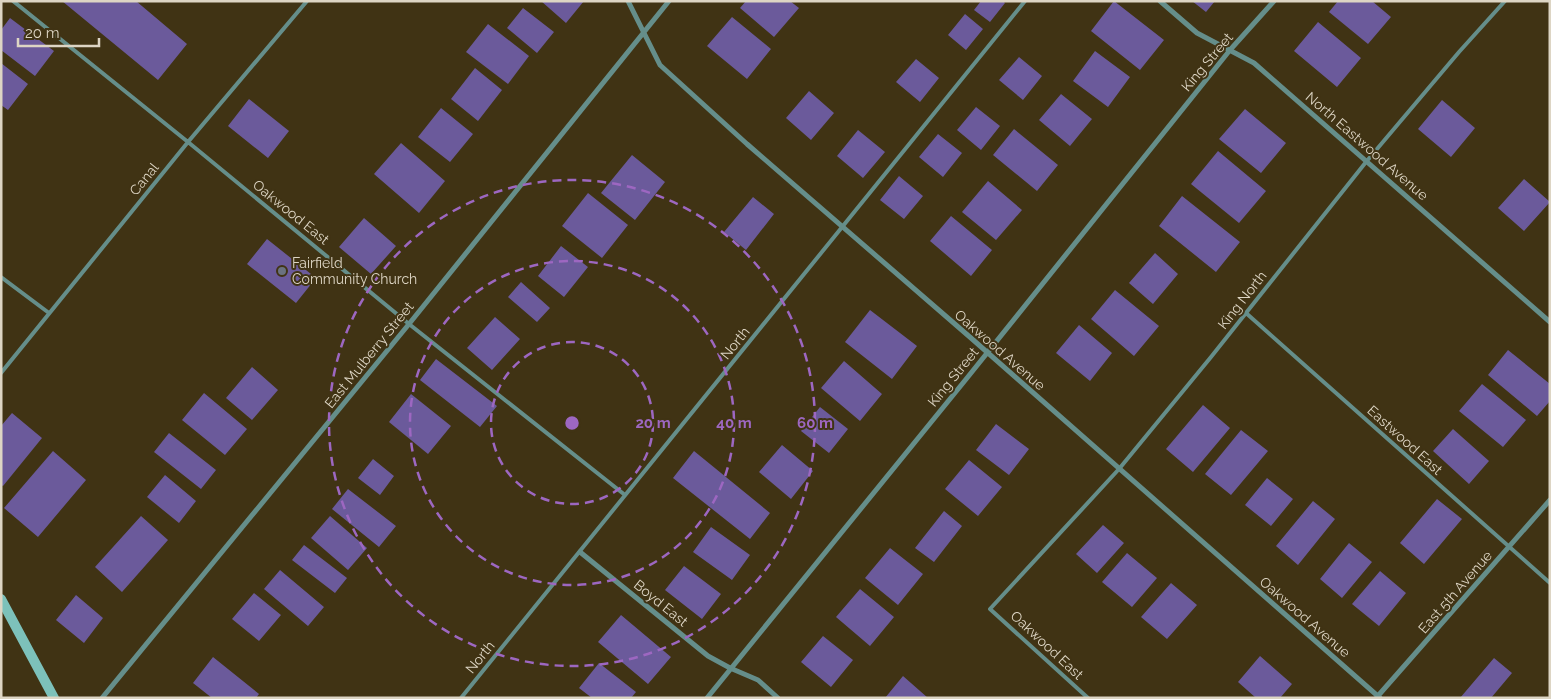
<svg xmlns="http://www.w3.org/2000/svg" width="1551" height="699" viewBox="0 0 1551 699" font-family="Raleway,sans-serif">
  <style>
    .building { fill: #6b5a9b }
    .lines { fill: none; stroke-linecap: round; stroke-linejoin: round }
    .service { stroke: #658e8a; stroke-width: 4 }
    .minor { stroke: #658e8a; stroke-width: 5 }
    .secondary { stroke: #7dc1ba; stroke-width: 10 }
    .ring { fill: none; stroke: #9d67c1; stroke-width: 2.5; stroke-dasharray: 9 6 }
    .worship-dot { fill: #6b7280; stroke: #403314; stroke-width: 2 }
    .labels { text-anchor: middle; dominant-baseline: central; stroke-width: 4; stroke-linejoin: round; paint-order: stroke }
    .street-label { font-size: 14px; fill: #ddd5c4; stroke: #403314 }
    .poi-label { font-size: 14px; fill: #ddd5c4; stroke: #403314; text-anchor: start }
    .centre { fill: #9d67c1; stroke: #403314; stroke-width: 2.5 }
    .ring-label { font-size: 15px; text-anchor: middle; font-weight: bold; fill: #9d67c1; stroke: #403314; stroke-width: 4; stroke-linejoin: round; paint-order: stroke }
  </style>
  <rect width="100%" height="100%" fill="#403314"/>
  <path class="building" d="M 62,1 L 136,1 L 187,44 L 158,80 Z
    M 541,1 L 584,1 L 566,23 Z
    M 746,1 L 790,1 L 799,8 L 774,37 L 740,8 Z
    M 981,1 L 1003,1 L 1005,3 L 990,22 L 974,10 Z
    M 1114,1 L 1164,40 L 1140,70 L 1091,31 Z
    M 1192,1 L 1215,1 L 1206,12 Z
    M 1338,1 L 1372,1 L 1391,17 L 1368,44 L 1329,12 Z
    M 523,8 L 554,32 L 537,53 L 507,28 Z
    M 965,14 L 983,29 L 966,50 L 948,35 Z
    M 732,17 L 771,49 L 747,79 L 707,46 Z
    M 10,18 L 54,51 L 35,76 L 1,50 L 1,30 Z
    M 1318,22 L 1361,58 L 1337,87 L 1294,51 Z
    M 488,24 L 529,56 L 508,84 L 466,52 Z
    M 1095,51 L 1130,77 L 1108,107 L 1073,81 Z
    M 1019,57 L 1042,76 L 1023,100 L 999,80 Z
    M 916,59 L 939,78 L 920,102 L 896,82 Z
    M 1,63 L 28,84 L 8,110 L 1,105 Z
    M 475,68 L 502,90 L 478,121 L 451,99 Z
    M 809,91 L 834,113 L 811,140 L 786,118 Z
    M 1061,94 L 1092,119 L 1070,146 L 1039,120 Z
    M 249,99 L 289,131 L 268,158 L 228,126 Z
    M 1442,100 L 1475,128 L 1451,157 L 1418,129 Z
    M 976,107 L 1000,126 L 981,150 L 957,130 Z
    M 441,108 L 473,134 L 450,162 L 418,137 Z
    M 1245,109 L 1286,143 L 1261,173 L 1219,139 Z
    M 1014,129 L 1058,165 L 1037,191 L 993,155 Z
    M 858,130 L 885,152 L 863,178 L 837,156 Z
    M 938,134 L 962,153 L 943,177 L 919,157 Z
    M 401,143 L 445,181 L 419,213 L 374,174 Z
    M 1218,151 L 1266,191 L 1239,223 L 1191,184 Z
    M 632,155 L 665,182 L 635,220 L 601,193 Z
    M 899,176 L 923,196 L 904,219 L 880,200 Z
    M 1524,179 L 1550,202 L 1524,231 L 1498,208 Z
    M 988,181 L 1022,210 L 996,240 L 962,212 Z
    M 588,193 L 628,225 L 602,258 L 562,226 Z
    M 1182,196 L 1240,242 L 1216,272 L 1159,226 Z
    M 753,197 L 774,214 L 746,250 L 724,232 Z
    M 951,216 L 992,250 L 971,276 L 930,241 Z
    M 364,218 L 396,246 L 371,274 L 339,247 Z
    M 267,239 L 316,278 L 296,303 L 247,264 Z
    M 561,246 L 588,267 L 564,297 L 538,276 Z
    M 1155,253 L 1178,274 L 1153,304 L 1129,283 Z
    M 521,282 L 550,308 L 537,322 L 508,297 Z
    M 1115,290 L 1159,326 L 1134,356 L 1091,319 Z
    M 870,310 L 917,346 L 892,379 L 845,342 Z
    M 495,317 L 520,339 L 492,370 L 467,348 Z
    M 1079,325 L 1112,353 L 1090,381 L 1056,353 Z
    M 1508,350 L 1550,384 L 1550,401 L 1537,416 L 1488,375 Z
    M 436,359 L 497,406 L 480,427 L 420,380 Z
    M 844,361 L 882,394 L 860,421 L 821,388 Z
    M 252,367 L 278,390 L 252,420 L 226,398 Z
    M 1482,384 L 1526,420 L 1503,447 L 1459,411 Z
    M 204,393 L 247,429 L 225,455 L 182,420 Z
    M 411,394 L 451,426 L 428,454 L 389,422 Z
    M 1203,405 L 1230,428 L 1193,472 L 1166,449 Z
    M 820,407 L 848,429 L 829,453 L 801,431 Z
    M 12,413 L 42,438 L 3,486 L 1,485 L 1,426 Z
    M 996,424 L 1029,449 L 1009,475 L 976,450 Z
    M 1453,429 L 1489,461 L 1469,484 L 1433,451 Z
    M 1241,430 L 1268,451 L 1231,495 L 1205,474 Z
    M 169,433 L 216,470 L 201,489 L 154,452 Z
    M 782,445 L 813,471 L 791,499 L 759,472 Z
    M 53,451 L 86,480 L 38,537 L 4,508 Z
    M 694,451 L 770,513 L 750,539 L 673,478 Z
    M 373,459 L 394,476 L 380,495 L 358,478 Z
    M 969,460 L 1002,487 L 978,516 L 945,489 Z
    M 165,475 L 196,501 L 179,523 L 147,497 Z
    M 1267,478 L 1293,499 L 1271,526 L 1245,505 Z
    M 348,489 L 396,526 L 379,547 L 332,509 Z
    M 1437,499 L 1462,519 L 1424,564 L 1400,543 Z
    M 1313,501 L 1335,519 L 1298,565 L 1276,546 Z
    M 944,511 L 962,526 L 934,562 L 915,548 Z
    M 141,516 L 168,540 L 122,592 L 95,567 Z
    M 330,516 L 367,548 L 348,570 L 311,538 Z
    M 1103,525 L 1124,543 L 1097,573 L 1076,554 Z
    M 711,527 L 750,555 L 732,580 L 693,552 Z
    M 1349,543 L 1372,562 L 1342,598 L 1320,579 Z
    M 304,545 L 347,578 L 335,593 L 292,560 Z
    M 890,548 L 923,574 L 898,605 L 865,578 Z
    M 1127,553 L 1157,578 L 1132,607 L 1102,582 Z
    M 684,566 L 721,594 L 702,619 L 665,590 Z
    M 280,570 L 324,607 L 308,626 L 264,589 Z
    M 1380,571 L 1406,593 L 1379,626 L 1352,604 Z
    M 1171,583 L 1197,605 L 1167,639 L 1141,617 Z
    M 860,589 L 894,617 L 870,646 L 836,617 Z
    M 254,593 L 281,615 L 259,641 L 232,619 Z
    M 76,595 L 103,618 L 84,643 L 56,620 Z
    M 621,615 L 671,657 L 648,684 L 598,642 Z
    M 823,636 L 853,660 L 831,687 L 801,662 Z
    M 1260,656 L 1292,684 L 1280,698 L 1256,698 L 1238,682 Z
    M 213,657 L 259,694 L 256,698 L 212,698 L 193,683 Z
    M 1494,658 L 1512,673 L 1491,698 L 1460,698 Z
    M 599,663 L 636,692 L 631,698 L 592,698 L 579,688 Z
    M 903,676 L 928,698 L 885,698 Z"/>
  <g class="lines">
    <path class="service" d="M 13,1 L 188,142 L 409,324 L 625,495
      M 1,277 L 49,313
      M 1246,313 L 1550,583
      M 1,373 L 188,142 L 307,1
      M 461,698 L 1025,1
      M 1088,698 L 990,609 L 1119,469 L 1211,357 L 1366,162 L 1459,52 L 1505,1"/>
    <path class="minor" d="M 628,1 L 660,65 L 747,144 L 971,338 L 1380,698
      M 1160,1 L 1197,33 L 1254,63 L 1550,322
      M 580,552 L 708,656 L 730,668 L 758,680 L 778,698
      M 1377,697 L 1550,500
      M 102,698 L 409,324 L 669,1
      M 707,698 L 967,378 L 1230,50 L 1274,1"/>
    <path class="secondary" d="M 1,599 L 54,698"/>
  </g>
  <g class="ring">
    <circle cx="572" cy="423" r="81"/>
    <circle cx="572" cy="423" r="162"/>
    <circle cx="572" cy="423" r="243"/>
  </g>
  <circle class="worship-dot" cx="282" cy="271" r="5"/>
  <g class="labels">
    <g class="street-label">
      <text transform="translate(1207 62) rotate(-50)">King Street</text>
      <text transform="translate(1367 146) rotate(41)">North Eastwood Avenue</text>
      <text transform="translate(144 179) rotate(-51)">Canal</text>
      <text transform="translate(291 212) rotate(39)">Oakwood East</text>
      <text transform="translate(1242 300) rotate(-52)">King North</text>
      <text transform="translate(735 343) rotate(-51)">North</text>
      <text transform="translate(1000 350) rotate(41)">Oakwood Avenue</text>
      <text transform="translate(369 355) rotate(-51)">East Mulberry Street</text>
      <text transform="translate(953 377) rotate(-51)">King Street</text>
      <text transform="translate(1405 440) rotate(42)">Eastwood East</text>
      <text transform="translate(1455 592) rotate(-49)">East 5th Avenue</text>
      <text transform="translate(661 603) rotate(39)">Boyd East</text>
      <text transform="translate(1305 617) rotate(41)">Oakwood Avenue</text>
      <text transform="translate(1047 645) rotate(43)">Oakwood East</text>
      <text transform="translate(480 657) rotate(-51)">North</text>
    </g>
    <g class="poi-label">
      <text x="292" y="263">Fairfield<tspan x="292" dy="16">Community Church</tspan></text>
    </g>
  </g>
  <circle cx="572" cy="423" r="8" class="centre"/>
  <g class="ring-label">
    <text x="653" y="428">20 m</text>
    <text x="734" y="428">40 m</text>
    <text x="815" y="428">60 m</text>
  </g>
  <rect width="1551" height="699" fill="none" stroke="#ddd5c4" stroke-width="5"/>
  <path d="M18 38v8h81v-8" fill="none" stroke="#ddd5c4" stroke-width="2.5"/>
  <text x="25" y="38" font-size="15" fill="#ddd5c4" stroke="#403314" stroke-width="4" paint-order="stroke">20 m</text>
</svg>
